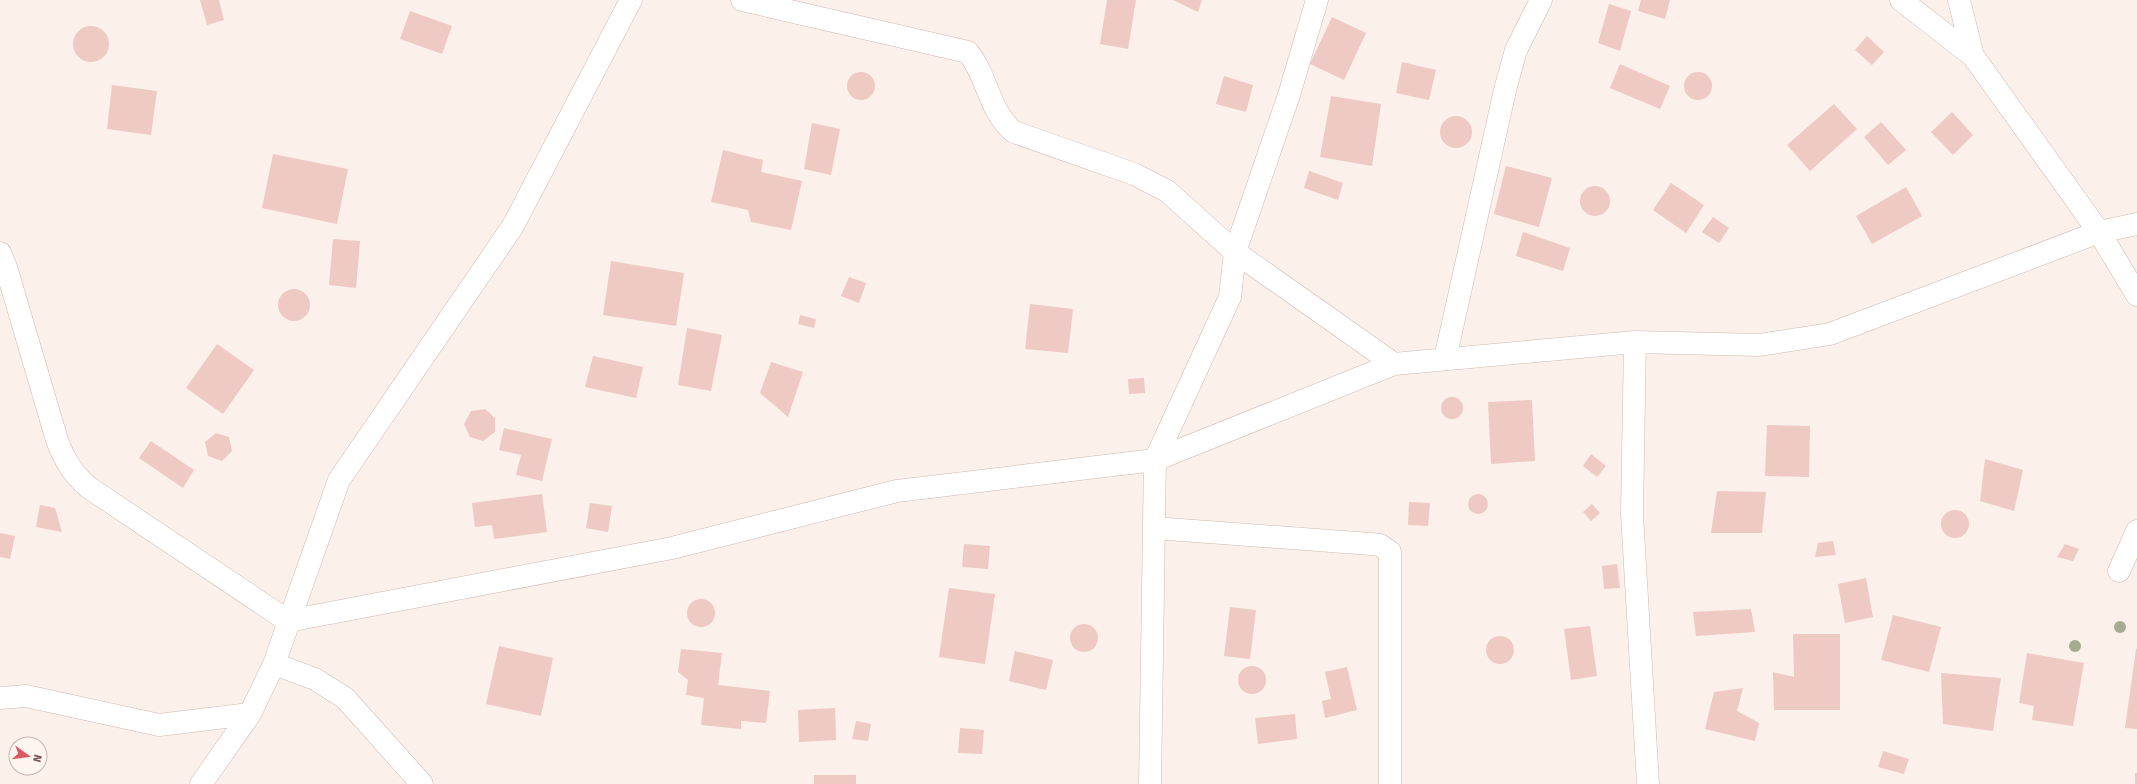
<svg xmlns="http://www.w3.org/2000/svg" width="2137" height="784" viewBox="0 0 2137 784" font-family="Signika,sans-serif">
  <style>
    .building { fill: #efc9c4 }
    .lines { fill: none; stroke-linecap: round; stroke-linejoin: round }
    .minor-casing { stroke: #cfb8b3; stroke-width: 23 }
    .minor { stroke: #fff; stroke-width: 22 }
    .tree { fill: #a5ac8f }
  </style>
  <rect width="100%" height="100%" fill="#fbf0ea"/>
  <path class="building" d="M 200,0 L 219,0 L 224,20 L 207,25 Z
    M 1107,0 L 1136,0 L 1128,49 L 1100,44 Z
    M 1173,0 L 1202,0 L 1198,12 Z
    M 1641,0 L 1670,0 L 1665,19 L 1638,11 Z
    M 1609,4 L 1631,11 L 1620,51 L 1598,43 Z
    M 410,11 L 452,26 L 442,54 L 400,39 Z
    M 1332,17 L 1366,33 L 1344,80 L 1310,64 Z
    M73 44a18 18 0 1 1 36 0a18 18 0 1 1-36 0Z
    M 1867,36 L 1884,52 L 1872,65 L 1855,50 Z
    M 1402,62 L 1436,70 L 1429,100 L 1396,93 Z
    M 1620,64 L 1670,86 L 1660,109 L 1610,88 Z
    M847 86a14 14 0 1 1 28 0a14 14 0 1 1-28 0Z
    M1684 86a14 14 0 1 1 28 0a14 14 0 1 1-28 0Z
    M 1224,76 L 1253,85 L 1246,112 L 1216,104 Z
    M 112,85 L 157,91 L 151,135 L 107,129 Z
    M 1331,96 L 1381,104 L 1372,166 L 1320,157 Z
    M 1834,104 L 1857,129 L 1810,171 L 1787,145 Z
    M 1952,112 L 1973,135 L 1953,155 L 1931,132 Z
    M1440 132a16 16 0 1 1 32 0a16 16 0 1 1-32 0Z
    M 1881,122 L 1906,150 L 1888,165 L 1864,137 Z
    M 812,123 L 840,129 L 831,175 L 804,169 Z
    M 723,150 L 763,160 L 761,172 L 802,181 L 791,230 L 751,222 L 748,210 L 711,202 Z
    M 273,154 L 348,169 L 337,224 L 262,208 Z
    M 1506,166 L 1552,178 L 1539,227 L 1494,214 Z
    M 1309,171 L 1343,183 L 1338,200 L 1304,188 Z
    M 1671,183 L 1704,205 L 1686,233 L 1653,210 Z
    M1580 201a15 15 0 1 1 30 0a15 15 0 1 1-30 0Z
    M 1906,187 L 1922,216 L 1872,244 L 1856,216 Z
    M 1713,217 L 1729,228 L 1719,243 L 1702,232 Z
    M 1523,232 L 1570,248 L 1563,271 L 1516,256 Z
    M 333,239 L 360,241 L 356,288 L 329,285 Z
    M 611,261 L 684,273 L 676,326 L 603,315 Z
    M 849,277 L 866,283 L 859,303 L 841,296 Z
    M278 305a16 16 0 1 1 32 0a16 16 0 1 1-32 0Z
    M 1030,304 L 1073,309 L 1068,353 L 1025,349 Z
    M 800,315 L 816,319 L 814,328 L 798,324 Z
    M 687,328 L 722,335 L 711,391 L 678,385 Z
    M 217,344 L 254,370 L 223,414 L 186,388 Z
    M 593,356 L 643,367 L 636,398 L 585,387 Z
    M 771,362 L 803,372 L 788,417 L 760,393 Z
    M 1144,378 L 1145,393 L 1129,394 L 1128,379 Z
    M1441 408a11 11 0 1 1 22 0a11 11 0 1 1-22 0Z
    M 1532,400 L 1535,461 L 1491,464 L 1488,402 Z
    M 485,409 L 495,418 L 495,432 L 483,441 L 470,437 L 464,424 L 471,411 Z
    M 1767,425 L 1810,426 L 1809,477 L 1765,476 Z
    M 504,428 L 552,439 L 542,481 L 516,475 L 521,455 L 499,450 Z
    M 216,433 L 229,437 L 232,451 L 222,461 L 208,456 L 205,442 Z
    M 151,441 L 194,470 L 183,488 L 139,458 Z
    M 1591,454 L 1606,466 L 1597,477 L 1583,466 Z
    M 1985,459 L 2023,470 L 2014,511 L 1980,501 Z
    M 1717,491 L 1766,492 L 1762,533 L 1711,533 Z
    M 542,494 L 547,532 L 494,539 L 492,525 L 475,527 L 472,503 Z
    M1468 504a10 10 0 1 1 20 0a10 10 0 1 1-20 0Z
    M 1409,502 L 1430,503 L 1428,526 L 1408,525 Z
    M 590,503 L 612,506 L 608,532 L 586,528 Z
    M 1592,504 L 1600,513 L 1591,521 L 1583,512 Z
    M 40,505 L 55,508 L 62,532 L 36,527 Z
    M1941 524a14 14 0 1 1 28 0a14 14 0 1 1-28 0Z
    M 0,533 L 15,536 L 10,559 L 0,557 Z
    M 1833,541 L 1836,555 L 1815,557 L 1818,543 Z
    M 964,544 L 990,546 L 988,569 L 962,567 Z
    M 2065,544 L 2079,549 L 2073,561 L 2057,557 Z
    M 1617,564 L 1620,588 L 1604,589 L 1602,566 Z
    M 1866,578 L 1873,617 L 1845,623 L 1838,584 Z
    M 949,588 L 995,594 L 985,664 L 939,657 Z
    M687 613a14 14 0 1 1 28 0a14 14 0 1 1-28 0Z
    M 1230,607 L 1256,610 L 1250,659 L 1224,656 Z
    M 1751,609 L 1755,632 L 1696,636 L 1693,612 Z
    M 1893,615 L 1941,627 L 1929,672 L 1881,660 Z
    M1070 638a14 14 0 1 1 28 0a14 14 0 1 1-28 0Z
    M 1590,626 L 1597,676 L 1571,680 L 1564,629 Z
    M 1793,634 L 1840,634 L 1840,710 L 1774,710 L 1773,672 L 1794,677 Z
    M1486 650a14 14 0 1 1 28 0a14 14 0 1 1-28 0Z
    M 499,646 L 553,658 L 541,716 L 486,704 Z
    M 681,649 L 722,653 L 718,685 L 770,691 L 766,723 L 741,721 L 741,729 L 701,725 L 704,698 L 686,695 L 688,680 L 678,672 Z
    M 2136,649 L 2137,649 L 2137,729 L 2125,728 Z
    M 1015,651 L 1053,660 L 1046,690 L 1009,681 Z
    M 2027,653 L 2084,663 L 2073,726 L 2032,720 L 2034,706 L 2019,703 Z
    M1238 680a14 14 0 1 1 28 0a14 14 0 1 1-28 0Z
    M 1347,667 L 1357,710 L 1325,718 L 1322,701 L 1331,699 L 1325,672 Z
    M 1941,673 L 2001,678 L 1993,731 L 1943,724 Z
    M 1743,688 L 1737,711 L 1759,723 L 1755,741 L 1705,729 L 1714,692 Z
    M 835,708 L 836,740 L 799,742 L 798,710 Z
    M 1295,714 L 1297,739 L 1258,744 L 1255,718 Z
    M 856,721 L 871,724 L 868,741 L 852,739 Z
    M 960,728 L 984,730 L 982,754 L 958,753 Z
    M 1883,751 L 1909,759 L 1904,774 L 1878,767 Z
    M 2135,773 L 2137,773 L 2137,784 L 2135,784 Z
    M 814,775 L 856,775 L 856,784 L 814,784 Z"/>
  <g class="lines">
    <defs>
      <path id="minor" d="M 742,0 L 968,52 C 988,77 989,112 1014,132 L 1134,174 L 1167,191 L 1235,252 L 1394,364
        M 1901,0 L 1973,56 L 2099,232 L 2137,295
        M 1959,0 L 1973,56
        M 0,253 L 6,267 L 57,440 C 64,459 72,473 88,487 L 288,621 L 672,548 L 897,491 L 1155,460 L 1394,364 L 1635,342 L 1759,345 L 1830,334 L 2099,232 L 2137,224
        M 1635,342 L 1632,514 L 1648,784
        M 1445,359 L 1505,90 L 1516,50 L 1541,0
        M 1154,528 L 1371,544 L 1380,545 L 1390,552 L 1390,784
        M 2119,571 L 2137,531
        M 274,664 L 315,679 L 345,698 L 422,784
        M 0,698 L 26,696 L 159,725 L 250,714
        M 201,784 L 250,714 L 274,664 L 339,480 L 513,226 L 631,0
        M 1150,784 L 1155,460 L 1230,297 L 1235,252 L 1289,95 L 1317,0"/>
    </defs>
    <use href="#minor" class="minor-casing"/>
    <use href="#minor" class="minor"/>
  </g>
  <g class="tree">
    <circle cx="2120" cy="627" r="6"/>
    <circle cx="2075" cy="646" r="6"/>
  </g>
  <g transform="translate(28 756) rotate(104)"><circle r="19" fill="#fef5f1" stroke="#c7b4b0"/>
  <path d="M0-3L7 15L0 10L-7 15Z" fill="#db5960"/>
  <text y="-6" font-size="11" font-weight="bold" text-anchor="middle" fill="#75524f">N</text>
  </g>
</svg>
